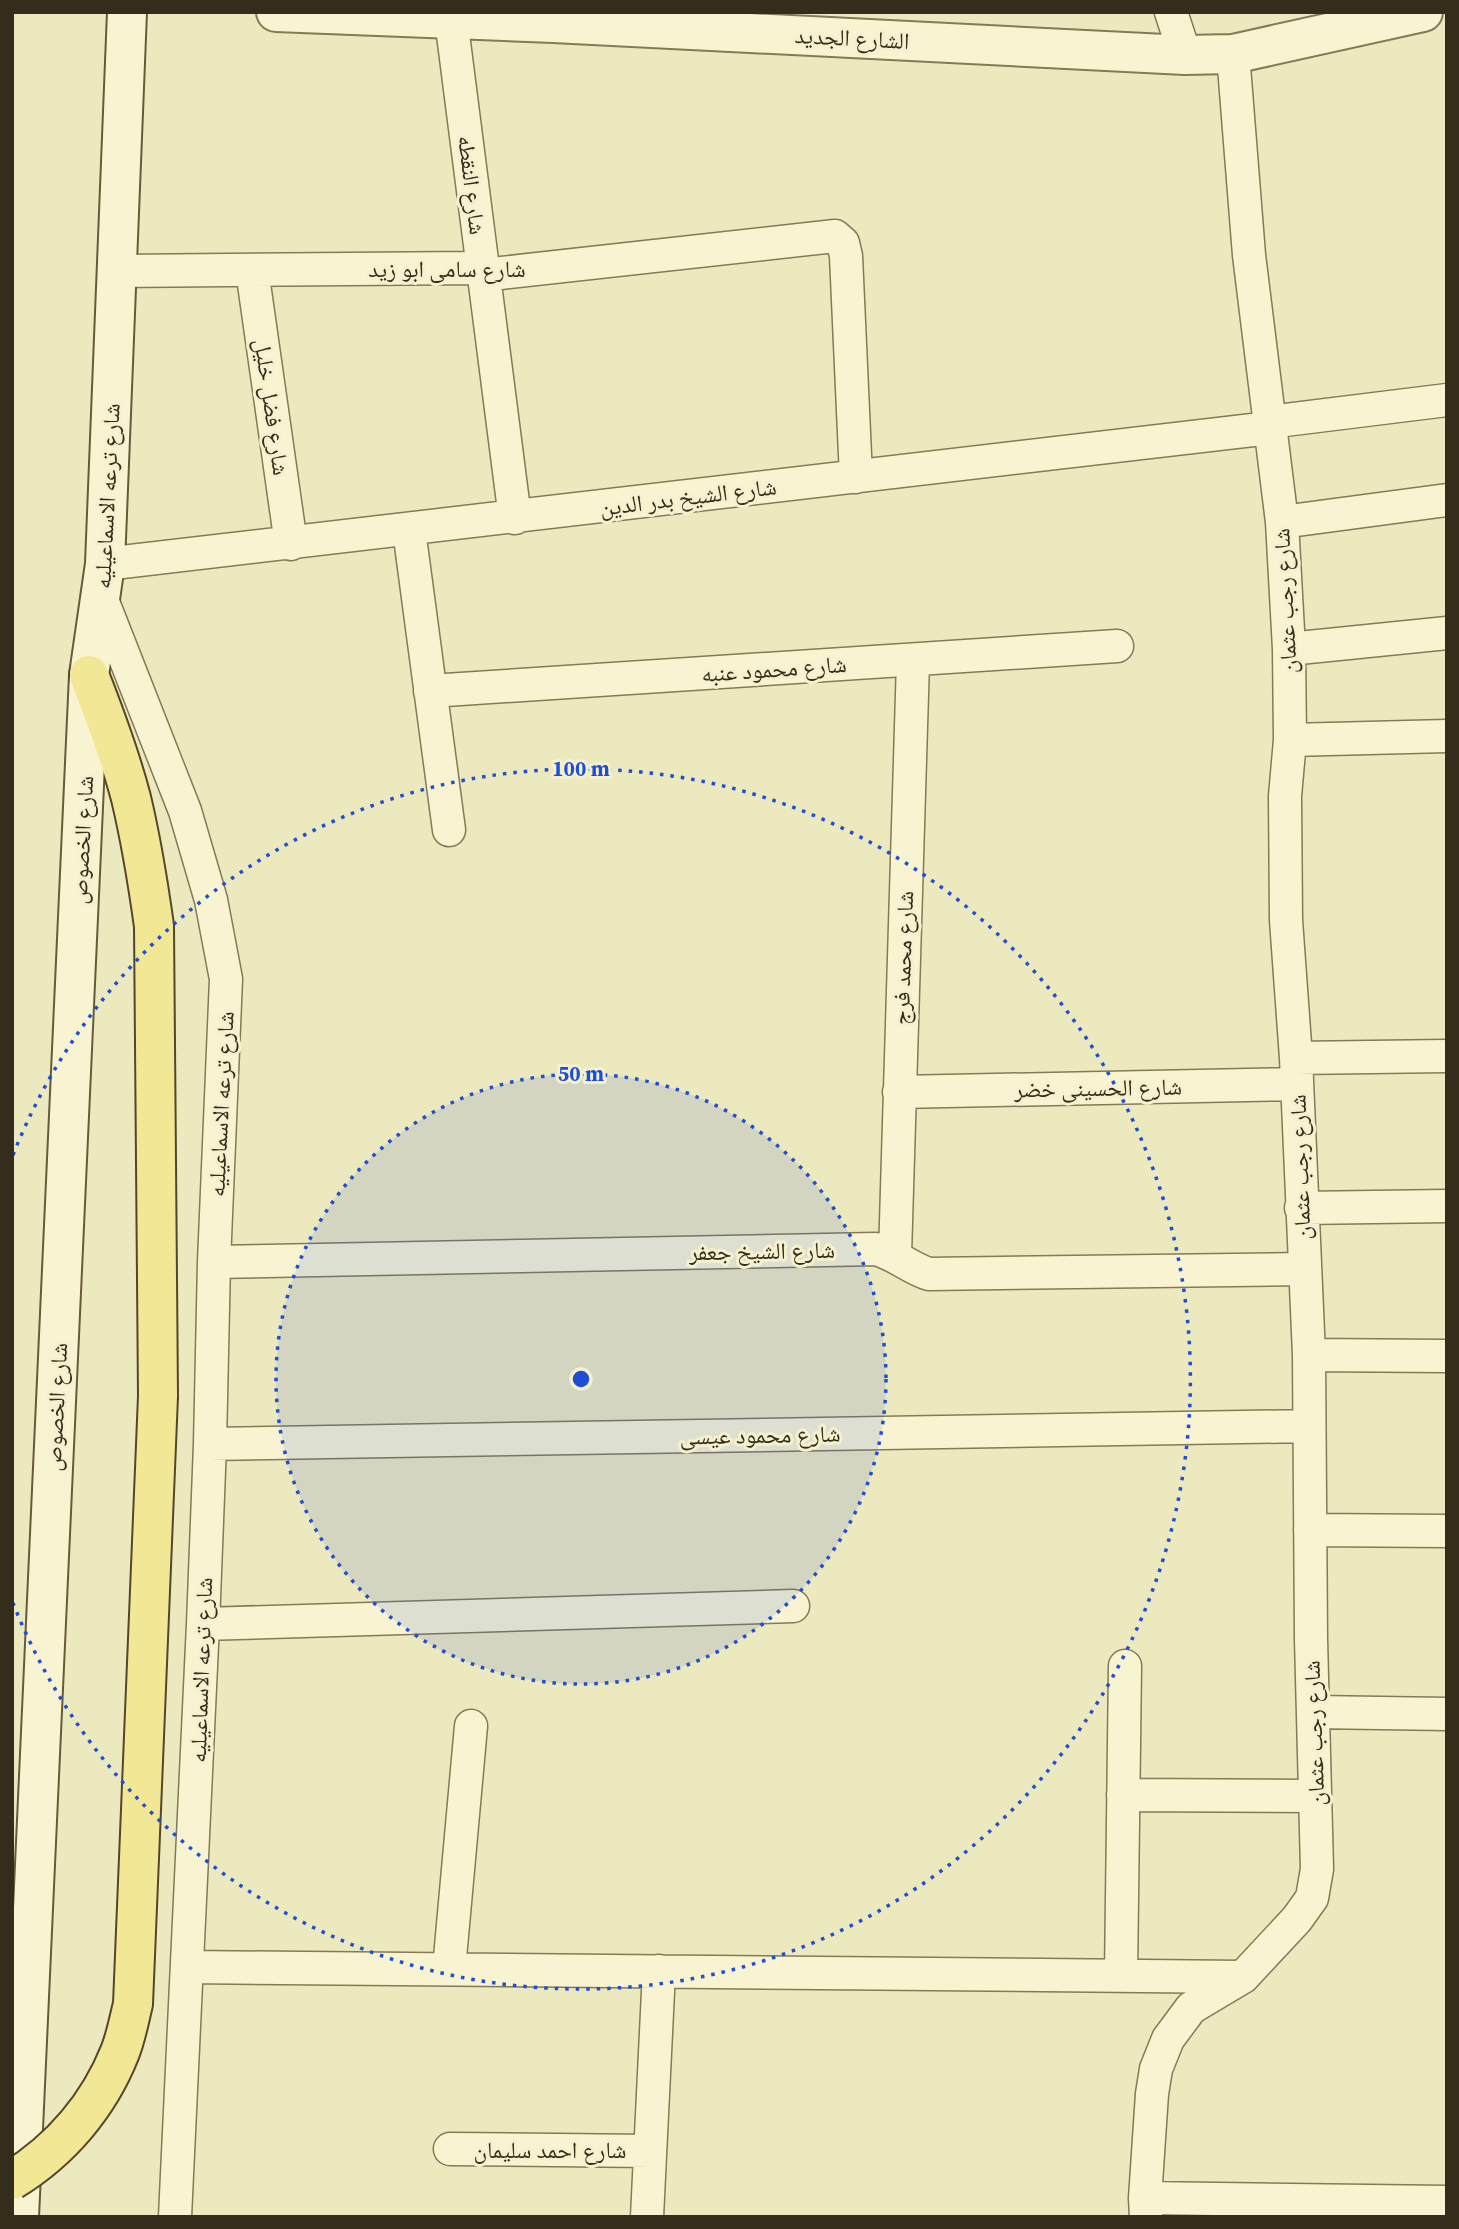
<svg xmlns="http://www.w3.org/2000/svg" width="1459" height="2229" viewBox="0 0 1459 2229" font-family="'Source Serif 4','Noto Naskh Arabic',serif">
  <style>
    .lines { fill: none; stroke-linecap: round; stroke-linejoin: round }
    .minor-casing { stroke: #857957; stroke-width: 35 }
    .tertiary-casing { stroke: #857957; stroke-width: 42 }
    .secondary-casing { stroke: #675a3a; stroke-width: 42 }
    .primary-casing { stroke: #53462c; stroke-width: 42 }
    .minor { stroke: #f8f4d1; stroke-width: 32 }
    .tertiary { stroke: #f8f4d1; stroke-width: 38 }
    .secondary { stroke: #f8f4d1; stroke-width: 38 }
    .primary { stroke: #f2e795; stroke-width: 38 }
    .primary-bridge-casing { stroke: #53462c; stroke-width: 42; stroke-linecap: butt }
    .primary-bridge { stroke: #f2e795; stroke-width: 38 }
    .ring { fill: none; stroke: #1d4ed8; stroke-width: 3.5; stroke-dasharray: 3.5 7 }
    .labels { text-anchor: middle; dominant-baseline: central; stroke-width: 6; stroke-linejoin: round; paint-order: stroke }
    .street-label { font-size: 23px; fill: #352d1c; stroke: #f5f1ce }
    .centre { fill: #1d4ed8; stroke: #f5f1ce; stroke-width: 3.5 }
    .ring-label { font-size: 21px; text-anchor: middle; font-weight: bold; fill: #1d4ed8; stroke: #f5f1ce; stroke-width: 6; stroke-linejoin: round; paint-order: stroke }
  </style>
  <rect width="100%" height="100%" fill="#ede9be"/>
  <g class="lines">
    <defs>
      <path id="minor" d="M 1171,12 L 1185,55
        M 451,19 L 515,518
        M 252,270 L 291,544
        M 117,271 L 473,268 L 484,274 L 492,274 L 835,236 L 843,243 L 846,256 L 856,477
        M 1269,422 L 1447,400
        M 1282,522 L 1447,500
        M 409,530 L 449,830
        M 105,564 L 1270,428
        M 101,597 L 185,811 L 211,900 L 226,979 L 214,1262 L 210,1444 L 203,1624 L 175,2217
        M 1289,649 L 1447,633
        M 430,691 L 1117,646
        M 1290,740 L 1447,736
        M 1296,1058 L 1447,1056
        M 899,1092 L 1296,1084
        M 1301,1208 L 1447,1206
        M 895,1255 L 913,661
        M 214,1262 L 876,1249 C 895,1254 910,1268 929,1274 L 1304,1269
        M 1309,1355 L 1447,1356
        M 210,1444 L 1309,1426
        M 1310,1530 L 1447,1531
        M 203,1624 L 793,1606
        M 1314,1712 L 1447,1714
        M 1123,1795 L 1315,1796
        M 188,1967 L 1243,1977
        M 449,1969 L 471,1726
        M 1121,1976 L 1125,1666
        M 450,2149 L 650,2151
        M 1145,2198 L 1447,2202
        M 647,2217 L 659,1971
        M 1146,2217 L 1145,2198 L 1152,2094 L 1156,2069 L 1168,2039 L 1191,2008 L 1243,1977 L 1297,1919 L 1312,1898 L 1317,1869 L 1311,1639 L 1309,1355 L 1296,1058 L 1286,920 L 1285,796 L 1290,740 L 1289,649 L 1282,522 L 1249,255 L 1233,54"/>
      <path id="tertiary" d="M 276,12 L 553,23 L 1185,55 L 1233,54 L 1423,12"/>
      <path id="secondary" d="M 19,2217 L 89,675 L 105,564 L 127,12"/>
      <path id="primary" d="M 89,675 C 105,716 120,756 131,798 C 141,840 148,883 154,926 L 158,1396"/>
    </defs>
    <use href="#minor" class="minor-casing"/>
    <use href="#tertiary" class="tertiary-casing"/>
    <use href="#secondary" class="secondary-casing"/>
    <use href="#primary" class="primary-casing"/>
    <use href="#minor" class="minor"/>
    <use href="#tertiary" class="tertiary"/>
    <use href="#secondary" class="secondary"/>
    <use href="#primary" class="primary"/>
    <defs>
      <path id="primary-bridge" d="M 12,2180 C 61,2150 99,2105 120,2052 C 126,2037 129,2020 133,2004 L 158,1396"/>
    </defs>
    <use href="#primary-bridge" class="primary-bridge-casing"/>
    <use href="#primary-bridge" class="primary-bridge"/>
  </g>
  <circle cx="581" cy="1379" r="305" fill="#1d4ed8" fill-opacity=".12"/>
  <g class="ring">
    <circle cx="581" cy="1379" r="305"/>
    <path d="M13 1155A610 610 0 1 1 13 1603"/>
  </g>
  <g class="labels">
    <g class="street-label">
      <text transform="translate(852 38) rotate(3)">الشارع الجديد</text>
      <text transform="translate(472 185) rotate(83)">شارع النقطه</text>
      <text x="447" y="269">شارع سامى ابو زيد</text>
      <text transform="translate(272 407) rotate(82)">شارع فضل خليل</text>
      <text transform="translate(107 496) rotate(-87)">شارع ترعه الاسماعيليه</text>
      <text transform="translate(688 497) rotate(-7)">شارع الشيخ بدر الدين</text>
      <text transform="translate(1285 601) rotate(-93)">شارع رجب عثمان</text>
      <text transform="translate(774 669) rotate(-4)">شارع محمود عنبه</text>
      <text transform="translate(82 840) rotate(-87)">شارع الخصوص</text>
      <text transform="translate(903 958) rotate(-88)">شارع محمد فرج</text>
      <text transform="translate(1098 1088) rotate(-1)">شارع الحسينى خضر</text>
      <text transform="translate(221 1104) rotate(-87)">شارع ترعه الاسماعيليه</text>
      <text transform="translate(1300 1167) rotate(-92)">شارع رجب عثمان</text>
      <text transform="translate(762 1251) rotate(-1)">شارع الشيخ جعفر</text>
      <text transform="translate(56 1407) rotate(-87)">شارع الخصوص</text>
      <text transform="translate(760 1435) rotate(-1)">شارع محمود عيسى</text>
      <text transform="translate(201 1670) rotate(-88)">شارع ترعه الاسماعيليه</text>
      <text transform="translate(1314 1733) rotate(-92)">شارع رجب عثمان</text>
      <text x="550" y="2150">شارع احمد سليمان</text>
    </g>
  </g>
  <circle cx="581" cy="1379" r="10" class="centre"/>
  <g class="ring-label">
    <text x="581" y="776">100 m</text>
    <text x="581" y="1081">50 m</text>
  </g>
  <rect width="1459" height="2229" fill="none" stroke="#352d1c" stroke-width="28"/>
</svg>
